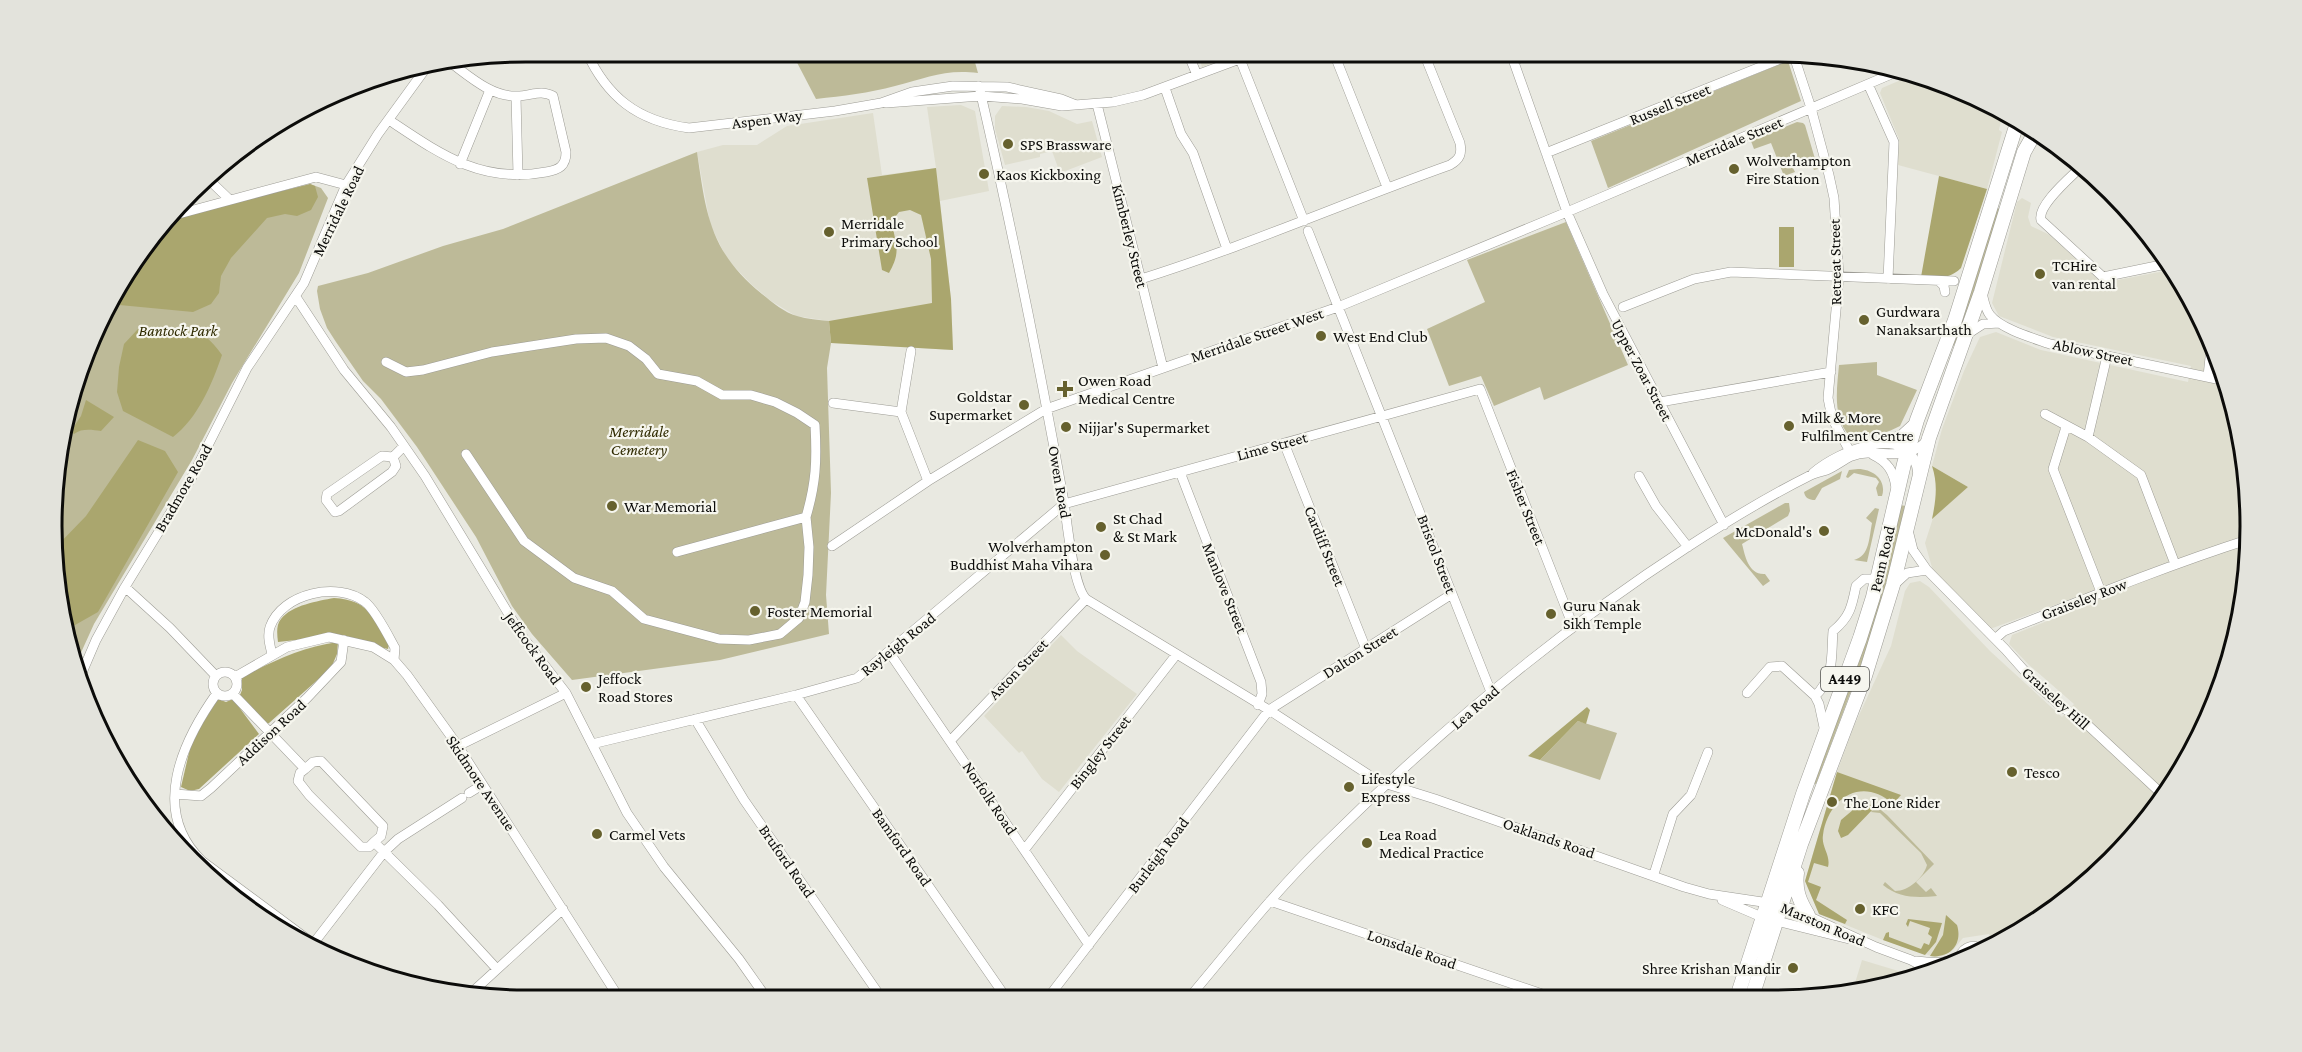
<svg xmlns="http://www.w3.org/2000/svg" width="2302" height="1052" viewBox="0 0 2302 1052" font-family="'Crimson Pro',serif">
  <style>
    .built { fill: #dfdecf }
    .green { fill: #bdba98 }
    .forest { fill: #aaa66e }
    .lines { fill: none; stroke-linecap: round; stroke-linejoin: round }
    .minor-casing { stroke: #9d9c95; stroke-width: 10 }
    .highway-casing { stroke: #9d9c95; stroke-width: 15 }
    .minor { stroke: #fff; stroke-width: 9 }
    .highway { stroke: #fff; stroke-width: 14 }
    .poi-dot { fill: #66612e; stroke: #f6f6ee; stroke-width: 2 }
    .labels { text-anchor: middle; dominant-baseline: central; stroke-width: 4.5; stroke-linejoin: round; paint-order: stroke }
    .shield { fill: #f6f6ee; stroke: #52524e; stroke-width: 1.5 }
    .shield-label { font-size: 15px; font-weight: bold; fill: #0c0c0a }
    .street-label { font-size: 16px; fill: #0c0c0a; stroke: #f6f6ee }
    .poi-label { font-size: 16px; fill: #0c0c0a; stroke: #f6f6ee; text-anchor: start }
    .park-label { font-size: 16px; font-style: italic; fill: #2f2a00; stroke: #f6f6ee }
    .rim { fill: none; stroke: #0c0c0a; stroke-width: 3 }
  </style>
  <rect width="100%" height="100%" fill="#e9e9e1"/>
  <path class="built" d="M 1197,51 L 1247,51 L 1202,67 Z
    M 1915,74 L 1957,87 L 2003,111 L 1999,130 L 2002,132 L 1987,189 L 1898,165 L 1899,139 L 1880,93 L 1882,88 Z
    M 961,105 L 975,111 L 989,191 L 940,201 L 951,299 L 953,350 L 831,343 L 829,321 L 796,316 L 771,301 L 751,284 L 727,259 L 710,224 L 697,152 L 723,145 L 757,145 L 787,126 L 873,113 L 882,175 L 936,168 L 927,107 Z
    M 1002,106 L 1026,107 L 1049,111 L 1077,124 L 1092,121 L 1102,157 L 1060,173 L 1052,151 L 1040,154 L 1040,157 L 1005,165 L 995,129 L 995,116 Z
    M 2022,198 L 2031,203 L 2028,217 L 2031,226 L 2050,235 L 2102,283 L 2175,269 L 2215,344 L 2242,433 L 2251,526 L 2242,618 L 2215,707 L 2153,815 L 2065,903 L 1993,945 L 1989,934 L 1963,938 L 1953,950 L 1943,956 L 1934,957 L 1883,940 L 1819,914 L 1805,881 L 1837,772 L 1854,726 L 1891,646 L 1905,591 L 1910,583 L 1920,581 L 1929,587 L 1990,651 L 2062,717 L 2074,704 L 2029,665 L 2009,644 L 2012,635 L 2070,612 L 2066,601 L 1990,629 L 1933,571 L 1925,543 L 1933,518 L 1968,487 L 1932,466 L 1942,429 L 1964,371 L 1980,337 L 1996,332 L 2041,350 L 2188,382 L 2191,366 L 2053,337 L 1999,316 L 1992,303 L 2017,202 Z
    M 1061,635 L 1077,651 L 1137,694 L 1059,792 L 1042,779 L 1022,751 L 1019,753 L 984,716 Z
    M 1862,960 L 1915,976 L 1852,993 Z"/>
  <path class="green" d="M 791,51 L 962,51 L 960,52 L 961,57 L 973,55 L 978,73 C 944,69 927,78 895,86 C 869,93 843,96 816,99 Z
    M 1788,61 L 1801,101 L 1608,188 L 1591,141 Z
    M 1797,122 L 1803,123 L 1805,125 L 1818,169 L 1814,170 L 1809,159 L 1792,166 L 1795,172 L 1784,176 L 1771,143 L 1754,149 L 1751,141 Z
    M 697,152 C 706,214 710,252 762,294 C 772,302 785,313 797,316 C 807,319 819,320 829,321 L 831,343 L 827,368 L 831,493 L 826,595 L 829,634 L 720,660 L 572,680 L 532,634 L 512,606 L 476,537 L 417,447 L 381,399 L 363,381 L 336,342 L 327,328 L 320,309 L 317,291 L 318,286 L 368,273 L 443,246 L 503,229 Z
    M 310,184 L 321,188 L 328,198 L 299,273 L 232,383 L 192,460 L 94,624 L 74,668 L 55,588 L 60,434 L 115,288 Z
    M 1997,208 L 2001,209 C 1992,239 1969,331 1950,350 L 1973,286 Z
    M 1566,222 L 1628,365 L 1544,400 L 1540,387 L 1494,406 L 1481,376 L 1449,386 L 1427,329 L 1485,302 L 1467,260 Z
    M 1877,362 L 1877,375 L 1917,390 L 1900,426 C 1885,434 1866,439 1850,436 C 1832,418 1837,388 1839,365 Z
    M 1858,469 C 1874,469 1887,481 1882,496 L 1878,496 L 1876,488 L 1879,482 L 1876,478 L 1854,473 L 1848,478 L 1846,477 L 1849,470 Z
    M 1842,471 L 1840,479 L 1822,488 L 1815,500 C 1809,500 1805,498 1804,492 Z
    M 1785,503 L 1789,503 L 1790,511 L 1788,516 L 1742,544 C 1745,555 1748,575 1765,574 L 1770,581 L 1763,586 L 1723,538 Z
    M 1901,505 L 1905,506 L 1886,587 L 1868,646 L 1816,784 L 1812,783 L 1875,613 Z
    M 1875,508 L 1879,509 L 1867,562 L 1854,560 C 1870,556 1869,537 1872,523 L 1866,518 Z
    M 1578,721 L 1617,733 L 1600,780 L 1540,760 Z
    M 1876,806 L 1887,815 L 1934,864 L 1916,882 L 1926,892 L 1931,888 L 1937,896 C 1916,898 1899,898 1883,885 L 1885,882 L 1895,891 C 1909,891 1924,877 1927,865 L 1921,853 L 1880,813 L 1871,812 Z"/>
  <path class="forest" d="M 936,168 L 951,299 L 953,350 L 831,343 L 829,321 L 932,303 L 931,259 L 921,215 L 910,210 L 899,212 L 892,221 C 895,245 902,250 889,273 L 882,270 L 867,178 Z
    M 1939,176 L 1987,189 L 1961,268 C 1949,280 1937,277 1921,277 Z
    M 310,184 L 315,186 L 318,197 L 311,210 L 297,216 L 285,214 L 267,218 L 231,258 L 221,276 L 219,293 L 211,304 L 193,312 L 109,304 L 115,288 L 172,218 Z
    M 1779,227 L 1794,227 L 1794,267 L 1779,267 Z
    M 155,327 C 190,330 200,324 222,355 C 212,384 198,418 173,437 L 123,411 L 117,392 L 119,367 L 124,344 L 138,329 Z
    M 86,400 L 114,417 L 101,431 C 92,430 82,428 74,434 L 71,431 L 81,416 Z
    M 138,440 L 165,451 L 178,472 L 98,612 L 68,629 L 64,628 L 55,588 L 56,547 L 86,516 Z
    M 1932,466 L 1968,487 L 1932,519 C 1936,500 1938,484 1932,466 Z
    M 334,598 C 369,600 372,617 389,644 L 388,649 L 332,636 L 278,642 C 277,634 276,625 281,619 C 292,605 318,601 334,598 Z
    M 338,642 L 337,654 L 331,668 L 269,723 L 265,725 L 240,695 L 242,690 L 242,677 C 274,661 302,647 338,642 Z
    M 218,699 L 226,702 L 233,699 L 259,734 L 199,789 L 190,791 L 181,787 L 192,740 Z
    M 1587,707 L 1590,710 L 1586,724 L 1578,721 L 1540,760 L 1528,756 Z
    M 1837,772 L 1901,795 L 1893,804 C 1862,776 1828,798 1823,835 C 1821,847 1831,855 1828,867 L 1814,863 L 1808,882 L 1821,887 L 1816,900 L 1847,920 L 1845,924 L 1819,914 L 1805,881 Z
    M 1860,804 L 1867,804 L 1876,806 L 1848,835 L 1841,838 L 1838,831 L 1841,820 Z
    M 1946,915 L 1957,925 C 1963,944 1950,959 1930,956 L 1943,935 Z
    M 1908,919 L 1942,923 L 1936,942 L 1925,955 L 1883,940 L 1886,933 L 1889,932 L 1889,937 L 1921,949 L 1924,943 L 1929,945 L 1932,937 L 1928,934 L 1930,928 L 1910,921 L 1908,927 L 1906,924 Z"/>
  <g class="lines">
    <defs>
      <path id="minor" d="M 525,51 L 533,56 L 543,51
        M 586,51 C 607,97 637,121 689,128 L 835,111 L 881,103 L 912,92 L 953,86 L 1007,87 L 1061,99 L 1076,105
        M 1061,51 L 1062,55
        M 1187,51 L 1197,75
        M 1333,51 L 1387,187
        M 1510,51 L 1567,212 L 1603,294 L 1724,525
        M 1793,53 L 1811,108 L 1829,175 L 1834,198 L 1839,277 L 1828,398 L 1832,418 L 1849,450
        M 1240,59 L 1304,221
        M 1514,61 L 1534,51
        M 1868,84 L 1894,142 L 1888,279
        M 979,86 C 1011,224 1039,363 1064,502 C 1067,522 1073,586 1086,599 L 1269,710 L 1372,777 L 1387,784 L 1435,799 L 1684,887 L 1709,894 L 1769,903 L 1793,909 L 1876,947 L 1911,960 L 1933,972
        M 1165,88 L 1181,134 L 1193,153 L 1227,249
        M 516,97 L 518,175
        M 886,103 L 981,96 L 1022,99 L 1062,106 L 1113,102 L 1143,95 L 1261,51
        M 1097,104 L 1163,368
        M 389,120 C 440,154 481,184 546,172 C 559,170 566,166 566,152 L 553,96 C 540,89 531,96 517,96 C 492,97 470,77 451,63
        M 1546,153 L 1793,54
        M 460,164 L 490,90
        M 2082,166 C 2071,177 2037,205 2041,220 L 2103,277 L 2171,263
        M 206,177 L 230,200
        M 175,215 L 316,177 L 346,185
        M 1308,231 L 1491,692
        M 1141,279 C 1246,246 1346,202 1450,165 C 1460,159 1462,154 1460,143 L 1423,51
        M 1940,282 L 1944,286 L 1945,292
        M 1982,293 C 1984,300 1985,309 1990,315 C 2001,329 2033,338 2050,344 L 2226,381
        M 296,297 L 344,370 L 391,427 L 425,476 L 522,636 L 566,693 L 627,813 L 664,867 L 739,959 L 768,1000
        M 1623,307 L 1694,279 L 1731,272 L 1954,281
        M 1966,335 L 1983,324 L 1999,323
        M 911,351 L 901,412 L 928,481
        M 386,362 L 406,372 L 423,370 L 492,352 L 576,339 L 606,338 L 629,346 L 646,359 L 658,374 L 697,381 L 722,395 L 751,395 L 775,402 L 797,413 L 815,425 C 817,461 816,483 806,517
        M 2208,376 L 2212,339
        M 1660,402 L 1831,372
        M 2232,402 L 2235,425 L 2243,446
        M 833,403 L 901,412
        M 2045,414 L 2088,437 L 2141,475 L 2175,564
        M 2066,427 L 2053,469 L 2101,592
        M 2088,437 L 2107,356
        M 1885,442 L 1902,434 L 1915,422
        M 1284,443 L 1366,649
        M 466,454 L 524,541 L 574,578 L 612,591 L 644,619 L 719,639 L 749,640 L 780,634 L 799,618 L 805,602 L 808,575 L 809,547 L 806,517 L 677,552
        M 1873,455 C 1888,462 1894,472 1896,488
        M 393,457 L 396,466 L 392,472 L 339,511 L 335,512 L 326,500 L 327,494 L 382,456 L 393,457 L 404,446
        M 1180,472 L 1261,682 L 1262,694 L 1258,705
        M 1813,473 C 1838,451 1912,419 1918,474
        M 1639,476 L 1656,506 L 1688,547
        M 1908,530 L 1913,550 L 1927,570 L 2005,649 L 2037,685 L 2063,708 L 2079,717 L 2164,796
        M 832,546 L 928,481 L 1046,409 L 1338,307 L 1567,212 L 1901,70
        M 1895,584 L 1907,573 L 1927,570
        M 125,587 L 170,628 L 216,676
        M 1995,639 L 2004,631 C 2085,599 2166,566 2250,539
        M 889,652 L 1089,945
        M 272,654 C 270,646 267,636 270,627 C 282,593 338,581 365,602 C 375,609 389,637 395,648 L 394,660
        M213 684a12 12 0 1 1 24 0a12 12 0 1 1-24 0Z
        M 235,677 L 287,647 L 329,637 L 373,647 L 394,660 L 407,675 L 458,746 L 621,1001
        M 78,682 L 96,640 L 125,587 L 191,479 L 247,368 L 304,283 L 346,185 L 378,134 L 426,68
        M 217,693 C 182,742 150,811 202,861 L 326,953
        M 1747,693 L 1770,667 L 1782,666 L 1815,696 L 1819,704 L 1825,732
        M 233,694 L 305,769 L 300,773 L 298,781 L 309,795 L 361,847 L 369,847 L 374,842 L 438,905 L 496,968
        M 796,695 L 1007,999
        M 1815,696 C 1835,677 1831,656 1833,631 C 1850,617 1852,606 1856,586 L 1864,579 L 1877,579
        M 695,719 L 744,800 L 883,1000
        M 951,740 L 1086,599
        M 592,744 L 796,695 L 857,678 L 1064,504 L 1480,389 L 1573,626
        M 458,746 L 566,693
        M 305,769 L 313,762 L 321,761 L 383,826 L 381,836 L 374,842
        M 469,793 L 482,785
        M 175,794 L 201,796 L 211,788 L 307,698 L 341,662 L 344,640
        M 1025,849 L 1176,655
        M 1654,874 L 1673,814 L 1691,795 L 1708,752
        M 1722,900 L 1764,918 L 1849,939
        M 1270,901 L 1554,998
        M 313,944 L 384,852 L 398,839 L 462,798
        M 1916,961 C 1932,963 1944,964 1959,957
        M 1959,962 C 1960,948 1972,942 1983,950
        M 469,995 L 563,909
        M 1047,999 L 1269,710 L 1452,594
        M 1188,999 C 1231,948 1272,895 1319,849 C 1430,739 1555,633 1686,548 C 1726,522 1767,497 1809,476 C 1815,473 1821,472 1827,470 C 1836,466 1843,460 1852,456 C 1878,446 1906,466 1928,439"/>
      <path id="highway" d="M 1797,873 C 1795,890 1799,900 1808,915
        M 1737,997 L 1803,794 L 1860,638 L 1873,597 L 1904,464 L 1917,420 L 1955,320 L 2018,120
        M 1752,997 L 1801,844 L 1865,676 L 1893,585 L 1929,438 L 1981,292 L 2024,152 L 2037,129"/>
    </defs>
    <use href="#minor" class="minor-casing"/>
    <use href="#highway" class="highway-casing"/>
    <use href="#minor" class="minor"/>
    <use href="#highway" class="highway"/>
  </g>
  <g class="poi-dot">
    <circle cx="1008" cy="144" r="6"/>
    <circle cx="1734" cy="169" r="6"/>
    <circle cx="984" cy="174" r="6"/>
    <circle cx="829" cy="232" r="6"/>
    <circle cx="2040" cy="274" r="6"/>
    <circle cx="1864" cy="320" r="6"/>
    <circle cx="1321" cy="336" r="6"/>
    <path d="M1062 380h6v6h6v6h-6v6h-6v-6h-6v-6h6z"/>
    <circle cx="1024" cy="405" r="6"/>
    <circle cx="1789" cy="426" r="6"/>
    <circle cx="1066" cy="427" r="6"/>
    <circle cx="612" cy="506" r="6"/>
    <circle cx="1101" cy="527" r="6"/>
    <circle cx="1824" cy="531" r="6"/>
    <circle cx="1105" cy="555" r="6"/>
    <circle cx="755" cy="611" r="6"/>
    <circle cx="1551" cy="614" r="6"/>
    <circle cx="586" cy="687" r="6"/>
    <circle cx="2012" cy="772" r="6"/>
    <circle cx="1349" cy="787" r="6"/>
    <circle cx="1832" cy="802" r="6"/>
    <circle cx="597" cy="834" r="6"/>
    <circle cx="1367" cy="843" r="6"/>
    <circle cx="1860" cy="909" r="6"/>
    <circle cx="1793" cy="968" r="6"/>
  </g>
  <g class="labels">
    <rect class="shield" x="1821" y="667" width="48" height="24" rx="4.5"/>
    <g class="shield-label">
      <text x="1845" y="679">A449</text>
    </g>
    <g class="street-label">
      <text transform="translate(1670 104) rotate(-22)">Russell Street</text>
      <text transform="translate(767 119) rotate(-7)">Aspen Way</text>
      <text transform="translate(1734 141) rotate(-23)">Merridale Street</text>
      <text transform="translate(338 211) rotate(-64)">Merridale Road</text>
      <text transform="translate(1130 236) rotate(76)">Kimberley Street</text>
      <text transform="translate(1835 262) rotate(-91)">Retreat Street</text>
      <text transform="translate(1257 335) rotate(-19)">Merridale Street West</text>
      <text transform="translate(2093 352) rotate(12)">Ablow Street</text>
      <text transform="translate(1642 370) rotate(62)">Upper Zoar Street</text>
      <text transform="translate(1272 446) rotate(-15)">Lime Street</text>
      <text transform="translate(1060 482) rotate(80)">Owen Road</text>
      <text transform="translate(183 488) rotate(-60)">Bradmore Road</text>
      <text transform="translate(1526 507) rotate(68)">Fisher Street</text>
      <text transform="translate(1325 546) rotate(68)">Cardiff Street</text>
      <text transform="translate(1437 554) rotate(69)">Bristol Street</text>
      <text transform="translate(1882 559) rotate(-77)">Penn Road</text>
      <text transform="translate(1225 588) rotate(68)">Manlove Street</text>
      <text transform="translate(2084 599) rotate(-21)">Graiseley Row</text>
      <text transform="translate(898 644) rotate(-39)">Rayleigh Road</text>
      <text transform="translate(533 648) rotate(54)">Jeffcock Road</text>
      <text transform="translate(1360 652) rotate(-32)">Dalton Street</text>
      <text transform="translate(1018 669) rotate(-46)">Aston Street</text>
      <text transform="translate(2056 698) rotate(42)">Graiseley Hill</text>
      <text transform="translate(1475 707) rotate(-41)">Lea Road</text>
      <text transform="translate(271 732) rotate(-43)">Addison Road</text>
      <text transform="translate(1100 752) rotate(-52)">Bingley Street</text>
      <text transform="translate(481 783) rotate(56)">Skidmore Avenue</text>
      <text transform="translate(990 798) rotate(56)">Norfolk Road</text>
      <text transform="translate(1549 838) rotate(19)">Oaklands Road</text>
      <text transform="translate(902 847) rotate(55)">Bamford Road</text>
      <text transform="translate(1158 855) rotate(-53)">Burleigh Road</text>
      <text transform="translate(787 861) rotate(55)">Bruford Road</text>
      <text transform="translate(1823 924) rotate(23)">Marston Road</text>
      <text transform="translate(1412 949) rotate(19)">Lonsdale Road</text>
    </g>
    <g class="poi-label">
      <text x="1020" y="144">SPS Brassware</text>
      <text x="1746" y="160">Wolverhampton<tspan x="1746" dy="18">Fire Station</tspan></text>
      <text x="996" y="174">Kaos Kickboxing</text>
      <text x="841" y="223">Merridale<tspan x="841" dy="18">Primary School</tspan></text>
      <text x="2052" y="265">TCHire<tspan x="2052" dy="18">van rental</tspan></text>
      <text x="1876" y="311">Gurdwara<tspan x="1876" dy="18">Nanaksarthath</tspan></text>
      <text x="1333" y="336">West End Club</text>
      <text x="1078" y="380">Owen Road<tspan x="1078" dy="18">Medical Centre</tspan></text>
      <text x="1012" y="396" text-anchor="end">Goldstar<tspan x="1012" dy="18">Supermarket</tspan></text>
      <text x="1801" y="417">Milk &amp; More<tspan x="1801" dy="18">Fulfilment Centre</tspan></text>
      <text x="1078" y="427">Nijjar's Supermarket</text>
      <text x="624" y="506">War Memorial</text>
      <text x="1113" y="518">St Chad<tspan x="1113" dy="18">&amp; St Mark</tspan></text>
      <text x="1812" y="531" text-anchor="end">McDonald's</text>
      <text x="1093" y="546" text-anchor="end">Wolverhampton<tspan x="1093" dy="18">Buddhist Maha Vihara</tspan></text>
      <text x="1563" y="605">Guru Nanak<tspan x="1563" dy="18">Sikh Temple</tspan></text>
      <text x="767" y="611">Foster Memorial</text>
      <text x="598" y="678">Jeffock<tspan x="598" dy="18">Road Stores</tspan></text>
      <text x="2024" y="772">Tesco</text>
      <text x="1361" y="778">Lifestyle<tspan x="1361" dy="18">Express</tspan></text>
      <text x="1844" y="802">The Lone Rider</text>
      <text x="609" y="834">Carmel Vets</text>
      <text x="1379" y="834">Lea Road<tspan x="1379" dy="18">Medical Practice</tspan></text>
      <text x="1872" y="909">KFC</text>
      <text x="1781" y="968" text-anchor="end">Shree Krishan Mandir</text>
    </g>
    <g class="park-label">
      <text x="178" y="330">Bantock Park</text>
      <text x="639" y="431">Merridale<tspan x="639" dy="18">Cemetery</tspan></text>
    </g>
  </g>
  <path d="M0 0H2302V1052H0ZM526 62H1776A464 464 0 0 1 2240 526V526A464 464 0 0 1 1776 990H526A464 464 0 0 1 62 526V526A464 464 0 0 1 526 62Z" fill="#e3e3dc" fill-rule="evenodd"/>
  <path class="rim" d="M526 62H1776A464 464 0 0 1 2240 526V526A464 464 0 0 1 1776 990H526A464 464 0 0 1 62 526V526A464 464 0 0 1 526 62Z"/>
</svg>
